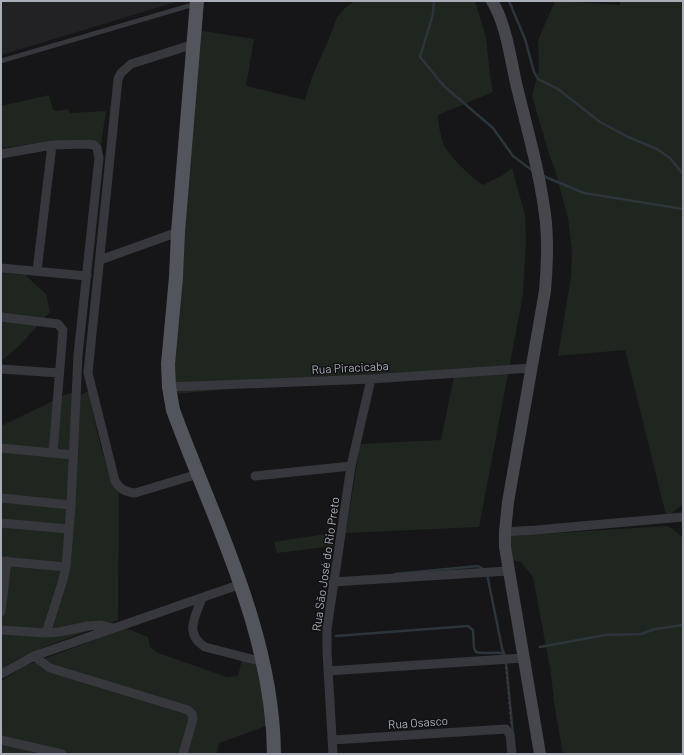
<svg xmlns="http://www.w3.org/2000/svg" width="684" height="755" viewBox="0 0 684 755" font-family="Barlow,sans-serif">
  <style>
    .built { fill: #222225 }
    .green { fill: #1e261f }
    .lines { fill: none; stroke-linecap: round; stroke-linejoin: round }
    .stream { stroke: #2c353c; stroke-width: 2.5 }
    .path { stroke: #3d3f44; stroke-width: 1.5; stroke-dasharray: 2 3; stroke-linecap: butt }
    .service { stroke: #37383d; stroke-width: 4.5 }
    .minor { stroke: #37383d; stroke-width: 9 }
    .secondary { stroke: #45474d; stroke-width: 12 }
    .primary { stroke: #53555c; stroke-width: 14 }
    .labels { text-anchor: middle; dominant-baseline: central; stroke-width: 3; stroke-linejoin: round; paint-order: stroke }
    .street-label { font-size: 12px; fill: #a8adb8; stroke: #111113 }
  </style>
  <rect width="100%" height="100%" fill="#161618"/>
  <path class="built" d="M 1,1 L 179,1 L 1,55 Z"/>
  <path class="green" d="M 355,1 L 475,1 L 486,37 L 490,75 L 493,92 L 438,115 C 438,125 441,136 444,145 C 449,156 473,179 483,185 L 503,175 L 512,168 L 525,215 L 526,237 L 523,295 L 479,527 L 346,533 L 360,444 L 441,440 L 454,376 L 269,385 L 176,394 L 168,358 L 197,30 L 254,39 L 246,86 L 305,100 L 312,77 L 329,39 L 337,17 L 345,8 Z
    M 555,1 L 620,5 L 620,1 L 683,1 L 683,504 L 671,514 L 666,515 L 625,350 L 558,356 L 571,276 L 572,252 L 568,218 L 555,170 L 550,157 L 532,96 L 539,69 L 538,40 Z
    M 49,95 L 53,110 L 56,111 L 68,109 L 70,113 L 106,111 L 101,144 L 86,139 L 51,141 L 1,148 L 1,106 Z
    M 1,273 L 25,275 L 46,294 L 50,312 L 18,347 L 1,361 Z
    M 89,390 C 94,421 103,466 119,493 L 118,620 C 80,635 35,647 1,669 L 1,426 L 67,394 L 72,393 L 78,397 Z
    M 667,526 L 673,529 L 683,538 L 683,754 L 563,754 L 554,703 L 551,674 L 533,577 L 521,562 L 508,559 L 511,536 Z
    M 332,533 L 334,546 L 277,553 L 274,542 Z
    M 126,628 L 148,637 L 150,647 L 158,653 L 227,677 L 238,676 L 242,659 L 261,667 L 269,725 L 219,743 L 217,754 L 1,754 L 1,681 L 25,666 Z"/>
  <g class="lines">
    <path class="stream" d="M 434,1 L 433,14 L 420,57 L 444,86 L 493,128 L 513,156 L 533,171
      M 509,1 L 525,39 L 534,72 L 538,79 L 558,89 L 600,122 L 628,137 L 657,149 L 670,158 L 683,174
      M 543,176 L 584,193 L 683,209
      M 395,574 L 478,566 L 484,570
      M 487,574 L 502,648 L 505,657
      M 336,636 L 468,626 L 473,630 L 474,648 L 476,652 C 483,654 495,652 503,653
      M 540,647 L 605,635 L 641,634 L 655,629 L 683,625
      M 506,662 L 513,735"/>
    <path class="path" d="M 506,667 L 511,723"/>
    <path class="service" d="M 1,61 L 195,4"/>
    <path class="minor" d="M 194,44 L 131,64 L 121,73 L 118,79 L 88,373 L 115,481 C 120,489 125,492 135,493 L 198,474
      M 1,154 L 52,145 L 87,144 L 94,145 L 97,148 L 99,158 L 78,355 L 71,505 L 66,567 L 62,583 L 46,633
      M 100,260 L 178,232
      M 1,268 L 87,276
      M 37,271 L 52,145
      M 1,317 L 58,324 L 63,330 L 53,453
      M 1,369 L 59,373
      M 169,387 L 371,379 L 531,368
      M 1,448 L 73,455
      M 255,476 L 351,466
      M 1,498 L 71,505
      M 1,523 L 69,529
      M 505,532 L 536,530 L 683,517
      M 1,561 L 66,567
      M 333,582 L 508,571
      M 202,598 C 195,617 184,634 205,647 L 263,662
      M 1,612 L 7,561
      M 1,630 L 46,633 L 59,632 L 88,626 L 101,625 L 113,628
      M 34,656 L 50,668 L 188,710 L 192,714 L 193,719 L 183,754
      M 328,671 L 523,658
      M 1,674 L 34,656 L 241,584
      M 1,740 L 62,754
      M 332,740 L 506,729 L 510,735 L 512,754
      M 333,754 L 327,652 L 327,629 L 351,466 L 371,379"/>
    <path class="secondary" d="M 492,1 C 506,24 510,56 516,83 C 527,129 541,176 546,223 C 548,246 547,268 545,291 L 508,502 L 505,532 L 505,547 L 540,754"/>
    <path class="primary" d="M 197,1 L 178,232 L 176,277 L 168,364 L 169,387 L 173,410 C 214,522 273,633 274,754"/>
  </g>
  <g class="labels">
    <g class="street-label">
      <text transform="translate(350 367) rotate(-3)">Rua Piracicaba</text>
      <text transform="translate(325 564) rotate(-82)">Rua São José do Rio Preto</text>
      <text transform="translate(418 722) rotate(-4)">Rua Osasco</text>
    </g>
  </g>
  <rect width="684" height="755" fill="none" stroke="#a8adb8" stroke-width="4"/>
</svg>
